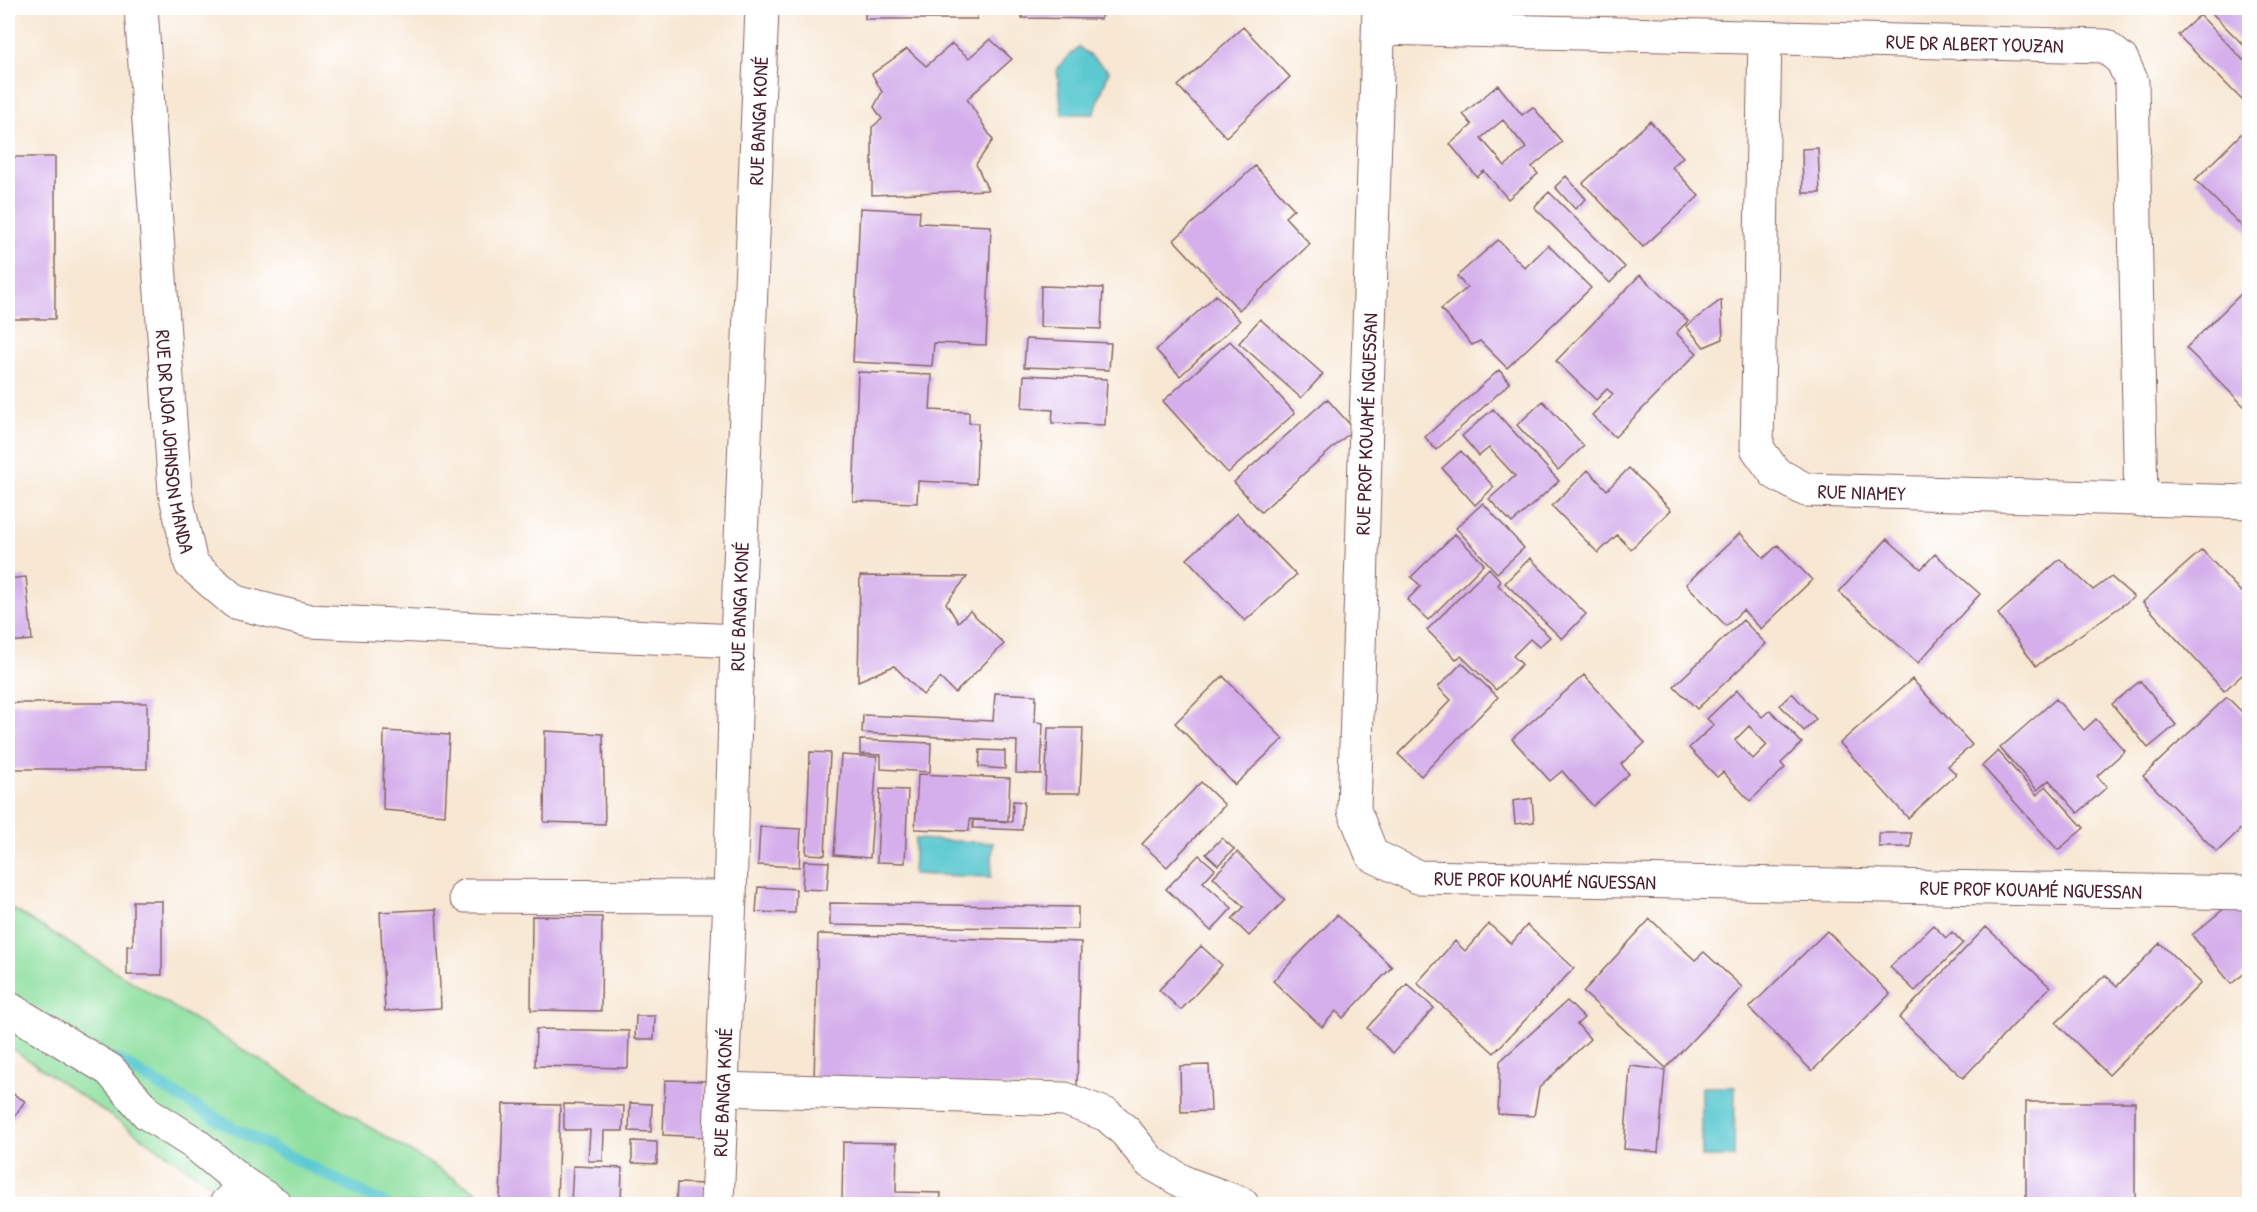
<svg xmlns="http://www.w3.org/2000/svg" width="2257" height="1212" viewBox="0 0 2257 1212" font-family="'Patrick Hand',sans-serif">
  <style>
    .green { fill: #8ddf9f; stroke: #6c7f65; stroke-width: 1.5 }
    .water { fill: #5cc9d1; stroke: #53747e; stroke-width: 1.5 }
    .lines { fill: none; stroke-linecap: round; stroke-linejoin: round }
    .stream { stroke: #5cc9d1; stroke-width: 12 }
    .building { fill: #d4afeb; fill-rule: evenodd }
    .minor-casing { stroke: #876566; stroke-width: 35 }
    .minor { stroke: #fff; stroke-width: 33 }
    .labels { text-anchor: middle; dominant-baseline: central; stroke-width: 6; stroke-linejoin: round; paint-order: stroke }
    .street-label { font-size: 20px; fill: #4a1f2b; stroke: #fff }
  </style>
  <rect width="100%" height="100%" fill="#fff"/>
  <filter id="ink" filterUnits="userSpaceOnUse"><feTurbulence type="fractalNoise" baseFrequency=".0167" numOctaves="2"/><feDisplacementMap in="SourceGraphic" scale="12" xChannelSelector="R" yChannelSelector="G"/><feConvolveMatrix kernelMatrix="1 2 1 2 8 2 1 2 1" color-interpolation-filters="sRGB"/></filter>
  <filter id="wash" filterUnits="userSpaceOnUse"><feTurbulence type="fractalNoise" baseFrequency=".008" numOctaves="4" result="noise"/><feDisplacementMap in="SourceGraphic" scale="24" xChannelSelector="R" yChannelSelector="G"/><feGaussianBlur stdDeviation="1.35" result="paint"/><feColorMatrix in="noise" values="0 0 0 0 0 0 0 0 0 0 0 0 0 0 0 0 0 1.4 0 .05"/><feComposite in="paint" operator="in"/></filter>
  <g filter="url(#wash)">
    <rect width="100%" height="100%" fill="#f7e7d3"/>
    <path class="green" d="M 8,906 L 496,1204 L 240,1204 L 8,1046 Z"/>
    <path class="water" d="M 1079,47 L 1109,71 L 1094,114 L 1062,114 L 1057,68 Z
      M 915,839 L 993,843 L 991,877 L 913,874 Z
      M 1702,1087 L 1735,1087 L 1734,1157 L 1702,1157 Z"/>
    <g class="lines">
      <path class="stream" d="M 117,1060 L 231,1127 L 385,1204"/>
    </g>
    <g id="blocks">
      <path class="building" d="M 865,8 L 977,8 L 977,19 L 865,19 Z
        M 1023,8 L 1102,8 L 1101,19 L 1022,18 Z
        M 2214,8 L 2250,8 L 2250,52 L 2210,11 Z
        M 2200,15 L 2243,60 L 2250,55 L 2250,97 L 2244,102 L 2178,35 Z
        M 1243,27 L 1290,77 L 1226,137 L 1178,86 Z
        M 990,39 L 1012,59 L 967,99 L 993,140 L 976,164 L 988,190 L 872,195 L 872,127 L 882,119 L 874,107 L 882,92 L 872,74 L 907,49 L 926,66 L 952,44 L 969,58 Z
        M 1498,85 L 1522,115 L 1533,107 L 1562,142 L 1532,167 L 1538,174 L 1508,199 L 1484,171 L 1477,177 L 1450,144 L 1472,125 L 1463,114 ZM 1503,120 L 1526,148 L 1505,166 L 1481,138 Z
        M 1650,121 L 1683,157 L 1672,167 L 1699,196 L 1643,247 L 1583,183 Z
        M 2250,125 L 2250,234 L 2195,180 Z
        M 1818,148 L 1820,193 L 1803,193 L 1802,149 Z
        M 8,157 L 55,157 L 55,319 L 8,319 Z
        M 1255,166 L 1294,209 L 1285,217 L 1310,244 L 1239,310 L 1174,240 Z
        M 1566,176 L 1586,199 L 1575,209 L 1555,187 Z
        M 1549,192 L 1625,267 L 1610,283 L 1534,207 Z
        M 860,208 L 920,211 L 919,223 L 991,226 L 986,345 L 934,343 L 932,366 L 853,362 Z
        M 1498,240 L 1525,268 L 1548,245 L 1591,288 L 1507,368 L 1480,341 L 1472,345 L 1441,309 L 1467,288 L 1457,276 Z
        M 1640,275 L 1688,321 L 1676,333 L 1697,353 L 1615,437 L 1592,415 L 1613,394 L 1607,389 L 1596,400 L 1556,361 Z
        M 2250,285 L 2250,412 L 2186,348 Z
        M 1041,286 L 1103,288 L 1101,329 L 1040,327 Z
        M 1216,295 L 1240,321 L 1180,376 L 1156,350 Z
        M 1721,300 L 1723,339 L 1704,347 L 1686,326 Z
        M 1260,319 L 1323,374 L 1301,398 L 1239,343 Z
        M 1026,339 L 1111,343 L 1109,370 L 1024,367 Z
        M 1230,341 L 1295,413 L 1228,473 L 1163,401 Z
        M 1499,370 L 1510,383 L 1436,450 L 1425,437 Z
        M 858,372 L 932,375 L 930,410 L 969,412 L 969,423 L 978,423 L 976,484 L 918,481 L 917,503 L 853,501 Z
        M 1024,375 L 1107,379 L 1105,425 L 1052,423 L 1053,410 L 1022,408 Z
        M 1327,399 L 1354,429 L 1261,512 L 1234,482 Z
        M 1543,401 L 1584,446 L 1558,470 L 1517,425 Z
        M 1493,409 L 1559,481 L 1512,523 L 1489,499 L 1515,476 L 1489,448 L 1479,456 L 1462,436 Z
        M 1461,451 L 1494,487 L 1475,505 L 1442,468 Z
        M 1629,468 L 1671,510 L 1631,549 L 1617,535 L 1598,553 L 1552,506 L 1588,470 L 1607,490 Z
        M 1483,503 L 1524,548 L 1497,573 L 1456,528 Z
        M 1237,513 L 1296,575 L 1245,621 L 1187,559 Z
        M 1740,533 L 1764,558 L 1778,545 L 1812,580 L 1761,629 L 1743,610 L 1726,626 L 1686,584 Z
        M 1455,534 L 1484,564 L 1428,620 L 1407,600 L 1421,586 L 1411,577 Z
        M 1887,539 L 1921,569 L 1935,554 L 1980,594 L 1918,663 L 1839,592 Z
        M 2202,550 L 2241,592 L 2250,584 L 2250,668 L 2224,691 L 2143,602 Z
        M 1530,558 L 1586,614 L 1562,639 L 1505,583 Z
        M 2060,559 L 2093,590 L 2111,577 L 2134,597 L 2036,666 L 1998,614 Z
        M 1489,568 L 1501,581 L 1498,585 L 1550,637 L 1539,647 L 1530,639 L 1513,656 L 1522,664 L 1496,690 L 1461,656 L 1456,659 L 1427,630 Z
        M 860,576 L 967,577 L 946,603 L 958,622 L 970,611 L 1004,644 L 955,693 L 940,678 L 923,695 L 894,666 L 858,681 Z
        M 26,577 L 32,640 L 8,642 L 8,579 Z
        M 1743,620 L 1766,644 L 1697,709 L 1674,686 Z
        M 1462,663 L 1498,697 L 1421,776 L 1398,754 L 1451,700 L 1438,687 Z
        M 1584,675 L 1645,743 L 1621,764 L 1629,774 L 1593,806 L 1562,771 L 1550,781 L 1512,739 Z
        M 1223,676 L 1283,739 L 1235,785 L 1175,723 Z
        M 1912,679 L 1972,745 L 1948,766 L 1956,774 L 1908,818 L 1840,743 Z
        M 2140,681 L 2176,725 L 2148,748 L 2112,704 Z
        M 1737,690 L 1762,717 L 1770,710 L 1802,743 L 1781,763 L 1785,768 L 1750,801 L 1723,772 L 1717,777 L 1689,748 L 1714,725 L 1707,719 ZM 1749,726 L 1767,745 L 1753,759 L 1735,740 Z
        M 995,693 L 1036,695 L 1035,722 L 1043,723 L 1041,774 L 1016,773 L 1017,741 L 862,733 L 863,715 L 993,721 Z
        M 1792,693 L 1816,719 L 1804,731 L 1780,705 Z
        M 2227,697 L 2250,720 L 2250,820 L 2217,852 L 2143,776 Z
        M 2056,699 L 2084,730 L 2096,719 L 2125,751 L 2097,776 L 2107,787 L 2078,813 L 2049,780 L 2037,790 L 2000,748 Z
        M 8,703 L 147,703 L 147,769 L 8,769 Z
        M 1048,728 L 1083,728 L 1080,793 L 1045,793 Z
        M 384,731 L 449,735 L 445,815 L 383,810 Z
        M 545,731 L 603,734 L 605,824 L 544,822 Z
        M 860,740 L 931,743 L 930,772 L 881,769 L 881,755 L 860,754 Z
        M 980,750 L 1005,751 L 1005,769 L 979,767 Z
        M 1998,751 L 2037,795 L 2046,786 L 2084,828 L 2058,850 L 1982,766 Z
        M 810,752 L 830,753 L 825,855 L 806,854 Z
        M 841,755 L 877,757 L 870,858 L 834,855 Z
        M 918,774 L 1010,778 L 1008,821 L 970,819 L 969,831 L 915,829 Z
        M 1201,782 L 1225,805 L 1167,867 L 1142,844 Z
        M 880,789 L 908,790 L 905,863 L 877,862 Z
        M 1532,798 L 1534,822 L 1515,824 L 1513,801 Z
        M 1013,801 L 1024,802 L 1022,830 L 973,828 L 973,820 L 1012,822 Z
        M 760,827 L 801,829 L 799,867 L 758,865 Z
        M 1879,833 L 1911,833 L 1911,847 L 1879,847 Z
        M 1222,838 L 1234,849 L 1218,865 L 1206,854 Z
        M 1237,852 L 1285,900 L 1249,936 L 1232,919 L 1244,907 L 1213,877 Z
        M 1199,855 L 1215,869 L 1203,882 L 1232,908 L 1211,931 L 1166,889 Z
        M 804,861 L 829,862 L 827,890 L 802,889 Z
        M 758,887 L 796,889 L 795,913 L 756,912 Z
        M 2242,894 L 2250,904 L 2250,969 L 2231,984 L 2192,935 Z
        M 133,901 L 162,901 L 162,975 L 127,975 L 127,946 L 133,946 Z
        M 830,903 L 1078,907 L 1078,929 L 830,925 Z
        M 436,909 L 441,1008 L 385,1011 L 380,912 Z
        M 1337,915 L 1392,967 L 1343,1018 L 1336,1011 L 1322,1027 L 1273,981 Z
        M 532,916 L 602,917 L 601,1011 L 531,1010 Z
        M 1650,919 L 1695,960 L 1704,952 L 1742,987 L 1666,1068 L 1583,992 Z
        M 1489,924 L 1511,944 L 1527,925 L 1574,968 L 1494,1053 L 1417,983 L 1455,941 L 1465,951 Z
        M 1933,925 L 1946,938 L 1952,932 L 1963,943 L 1915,991 L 1890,967 Z
        M 1986,927 L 2050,987 L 1963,1078 L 1899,1018 Z
        M 1827,931 L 1890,994 L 1812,1071 L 1749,1008 Z
        M 818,934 L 1081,942 L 1077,1088 L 814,1080 Z
        M 2160,943 L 2201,983 L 2109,1075 L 2056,1023 L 2105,975 L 2117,986 Z
        M 1201,946 L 1222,965 L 1181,1010 L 1159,990 Z
        M 1407,984 L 1434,1008 L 1393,1053 L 1367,1028 Z
        M 1567,1001 L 1584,1018 L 1577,1024 L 1590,1039 L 1539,1088 L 1534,1116 L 1498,1114 L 1500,1061 Z
        M 636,1016 L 655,1016 L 654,1039 L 635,1039 Z
        M 536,1029 L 629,1031 L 628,1068 L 535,1066 Z
        M 1209,1065 L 1211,1111 L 1181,1112 L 1180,1066 Z
        M 1630,1066 L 1665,1070 L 1658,1152 L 1624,1149 Z
        M 665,1080 L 706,1081 L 704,1137 L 663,1135 Z
        M 8,1091 L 25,1101 L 8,1126 Z
        M 2026,1102 L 2135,1102 L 2135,1204 L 2026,1204 Z
        M 630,1103 L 652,1104 L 651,1132 L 629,1131 Z
        M 503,1104 L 560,1105 L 557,1203 L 500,1202 Z
        M 564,1104 L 624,1106 L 623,1131 L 604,1131 L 603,1161 L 588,1161 L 590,1130 L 564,1130 Z
        M 632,1141 L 657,1142 L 657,1164 L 632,1163 Z
        M 843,1142 L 897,1143 L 896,1192 L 941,1193 L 940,1204 L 842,1204 Z
        M 573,1166 L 622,1168 L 621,1204 L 571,1203 Z
        M 677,1183 L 705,1184 L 704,1204 L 676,1204 Z"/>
    </g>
  </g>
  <g filter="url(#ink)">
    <use href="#blocks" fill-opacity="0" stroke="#876566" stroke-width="1.5"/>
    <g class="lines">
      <defs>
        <g id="minor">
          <path id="s1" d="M 141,8 L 175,492 L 191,564 L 235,602 L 310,621 L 737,641"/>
          <path id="s2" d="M 1379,8 L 1354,810 L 1372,855 L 1418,877 L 2250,893"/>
          <path id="s3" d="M 1379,28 L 2105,46 L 2122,60 L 2132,82 L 2141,500"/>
          <path id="s4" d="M 1765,38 L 1757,448 L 1775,473 L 1806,490 L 2250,502"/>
          <path d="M 466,896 L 730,897"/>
          <path d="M 8,1008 L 110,1070 L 147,1113 L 194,1143 L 245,1185 L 226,1204"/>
          <path d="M 722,1089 L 1065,1099 L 1107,1115 L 1126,1132 L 1150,1162 L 1185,1183 L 1242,1204"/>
          <path d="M 245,1185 L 275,1204"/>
          <path id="s5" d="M 717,1204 L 730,897 L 737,641 L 762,8"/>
        </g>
      </defs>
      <use href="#minor" class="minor-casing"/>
      <use href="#minor" class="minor"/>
    </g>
  </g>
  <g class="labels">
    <g class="street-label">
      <text stroke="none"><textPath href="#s3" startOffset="596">RUE DR ALBERT YOUZAN</textPath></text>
      <text stroke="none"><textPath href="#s5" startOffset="1084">RUE BANGA KONÉ</textPath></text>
      <text transform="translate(1366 424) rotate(-88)">RUE PROF KOUAMÉ NGUESSAN</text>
      <text stroke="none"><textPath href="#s1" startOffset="435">RUE DR DJOA JOHNSON MANDA</textPath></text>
      <text stroke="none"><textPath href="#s4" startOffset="532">RUE NIAMEY</textPath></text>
      <text stroke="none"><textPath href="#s5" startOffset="598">RUE BANGA KONÉ</textPath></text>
      <text stroke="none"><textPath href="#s2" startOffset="1029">RUE PROF KOUAMÉ NGUESSAN</textPath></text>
      <text stroke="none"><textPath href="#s2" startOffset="1515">RUE PROF KOUAMÉ NGUESSAN</textPath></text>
      <text stroke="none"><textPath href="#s5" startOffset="112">RUE BANGA KONÉ</textPath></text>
    </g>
  </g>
  <rect width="2257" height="1212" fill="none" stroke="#fff" stroke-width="30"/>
</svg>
